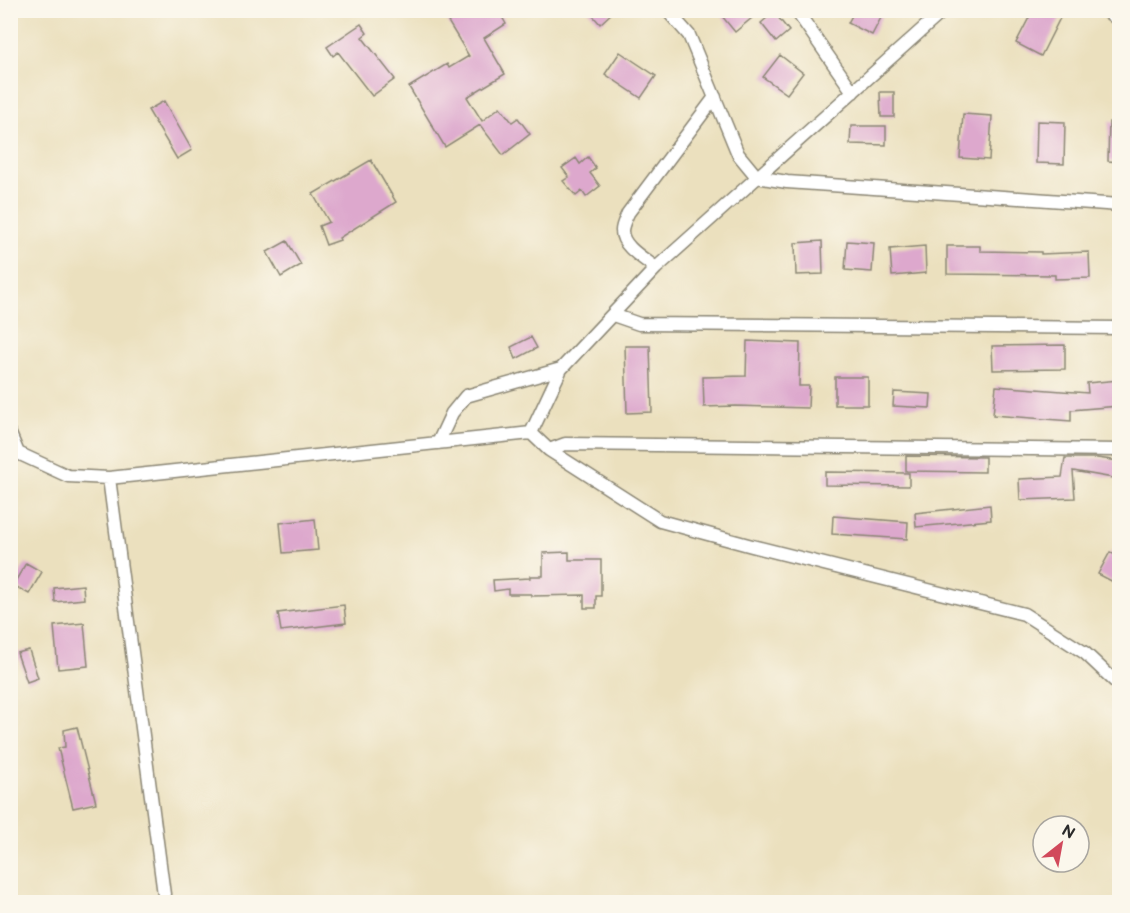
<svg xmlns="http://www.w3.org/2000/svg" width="1130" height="913" viewBox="0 0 1130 913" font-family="'Balsamiq Sans',sans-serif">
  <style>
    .building { fill: #dda8cd }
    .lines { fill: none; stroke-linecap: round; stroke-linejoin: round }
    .street-casing { stroke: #8b8674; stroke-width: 15 }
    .street { stroke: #fff; stroke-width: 12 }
  </style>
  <rect width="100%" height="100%" fill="#fbf7ec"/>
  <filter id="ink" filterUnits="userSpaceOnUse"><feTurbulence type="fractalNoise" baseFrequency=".0167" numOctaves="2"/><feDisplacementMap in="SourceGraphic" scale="12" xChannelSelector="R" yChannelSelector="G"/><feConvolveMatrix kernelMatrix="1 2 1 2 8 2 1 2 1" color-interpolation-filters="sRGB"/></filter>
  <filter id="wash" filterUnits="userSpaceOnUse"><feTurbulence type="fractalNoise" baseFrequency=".008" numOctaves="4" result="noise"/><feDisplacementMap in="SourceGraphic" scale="24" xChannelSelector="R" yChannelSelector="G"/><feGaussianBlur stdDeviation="1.35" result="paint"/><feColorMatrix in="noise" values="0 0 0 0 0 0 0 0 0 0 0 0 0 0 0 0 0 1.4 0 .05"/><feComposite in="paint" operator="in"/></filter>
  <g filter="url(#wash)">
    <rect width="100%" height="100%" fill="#ebe0be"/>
    <g id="blocks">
      <path class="building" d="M 441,10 L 465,10 L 470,18 L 482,10 L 498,10 L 506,24 L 484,38 L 505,74 L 467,97 L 482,121 L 500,107 L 512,122 L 518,118 L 530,134 L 503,155 L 480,125 L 445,147 L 409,87 L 447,64 L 449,68 L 469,56 Z
        M 588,10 L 615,10 L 600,24 Z
        M 717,10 L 748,10 L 753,17 L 735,32 Z
        M 855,10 L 885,10 L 872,35 L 848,23 Z
        M 1033,10 L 1050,10 L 1061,16 L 1041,56 L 1016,43 Z
        M 774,12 L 789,31 L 776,42 L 761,23 Z
        M 361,24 L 367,33 L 362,37 L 395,79 L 372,96 L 338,52 L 333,56 L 327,47 Z
        M 620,52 L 656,76 L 641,98 L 605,74 Z
        M 780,55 L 803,73 L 787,94 L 763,77 Z
        M 880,92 L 894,92 L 894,117 L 881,117 Z
        M 164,101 L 192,150 L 177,159 L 148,110 Z
        M 963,114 L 992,116 L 989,160 L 960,158 Z
        M 1037,121 L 1065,122 L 1064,164 L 1036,163 Z
        M 1109,122 L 1119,123 L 1119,162 L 1108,161 Z
        M 851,126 L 886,126 L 886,145 L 850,144 Z
        M 588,157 L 596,168 L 590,173 L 600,186 L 586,197 L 582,191 L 576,196 L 563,181 L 569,177 L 562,168 L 576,158 L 580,164 Z
        M 371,160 L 396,202 L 339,238 L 340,240 L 326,245 L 319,226 L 329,222 L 313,194 Z
        M 287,241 L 301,265 L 281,277 L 267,252 Z
        M 822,241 L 823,274 L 796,275 L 795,243 Z
        M 847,241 L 874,243 L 872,272 L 845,270 Z
        M 925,246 L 926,273 L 892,276 L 890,249 Z
        M 947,246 L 980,246 L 980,251 L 1041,252 L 1041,254 L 1089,252 L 1090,278 L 1055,279 L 1055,275 L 947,274 Z
        M 531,337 L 537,348 L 516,359 L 511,347 Z
        M 747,341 L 800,343 L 799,386 L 809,386 L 808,408 L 735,406 L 704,407 L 703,377 L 746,376 Z
        M 1065,345 L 1065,369 L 993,370 L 992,346 Z
        M 625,346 L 650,346 L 652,412 L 627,413 Z
        M 835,377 L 868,377 L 868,405 L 835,405 Z
        M 1119,380 L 1119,406 L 1071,410 L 1071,421 L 993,415 L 996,386 L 1088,393 L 1087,383 Z
        M 894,392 L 931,394 L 930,408 L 893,406 Z
        M 906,456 L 985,457 L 985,472 L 906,471 Z
        M 1065,458 L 1097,458 L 1119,461 L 1119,479 L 1073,471 L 1075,498 L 1020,500 L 1019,479 L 1062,477 Z
        M 825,472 L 909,473 L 909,486 L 825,485 Z
        M 990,505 L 991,520 L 916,527 L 915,513 Z
        M 833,516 L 908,522 L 907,539 L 832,534 Z
        M 315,519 L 318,550 L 283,553 L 280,523 Z
        M 569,552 L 569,560 L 601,560 L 601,596 L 596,596 L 596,608 L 584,608 L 584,595 L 531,596 L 531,594 L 508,594 L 508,589 L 494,591 L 493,580 L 530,578 L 530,576 L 543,576 L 543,553 Z
        M 1110,552 L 1119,557 L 1119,585 L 1098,574 Z
        M 26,563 L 42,572 L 29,594 L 13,585 Z
        M 83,585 L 84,599 L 55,602 L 54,588 Z
        M 344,605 L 346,623 L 281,631 L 278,613 Z
        M 84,623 L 88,666 L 58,669 L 54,626 Z
        M 29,650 L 38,678 L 27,682 L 17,653 Z
        M 77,727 L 96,803 L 73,808 L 58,748 L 65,747 L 64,730 Z"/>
    </g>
  </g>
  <g filter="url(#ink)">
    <use href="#blocks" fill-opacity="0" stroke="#8b8674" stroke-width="1.5"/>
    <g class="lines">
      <defs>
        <path id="street" d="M 667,10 L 689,35 L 738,154 L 757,177 L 787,182 L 1120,205
          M 796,10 L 853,92
          M 1105,10 L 1120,21
          M 656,268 C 645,259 622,247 622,231 C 622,225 626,218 628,213 L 715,97
          M 613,315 L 639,324 L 1120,328
          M 531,433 L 561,369 L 656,268 L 944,10
          M 10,434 L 18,453 L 68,476 L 109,478 L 531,433 L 549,450 L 660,521 L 752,546 L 1024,614 L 1085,653 L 1120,686
          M 438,443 L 452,413 L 466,396 L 561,369
          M 549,450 L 565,444 L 1120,450
          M 109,478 L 165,902"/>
      </defs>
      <use href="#street" class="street-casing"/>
      <use href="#street" class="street"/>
    </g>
  </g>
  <rect width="1130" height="913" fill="none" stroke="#fbf7ec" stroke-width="36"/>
  <g transform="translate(1061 844) rotate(31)"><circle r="28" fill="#fbf7ec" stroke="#a8a59f" stroke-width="1.5"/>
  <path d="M0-4.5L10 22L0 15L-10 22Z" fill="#d1495b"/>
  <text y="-9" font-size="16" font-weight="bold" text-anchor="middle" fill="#2b2b2b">N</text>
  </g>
</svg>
